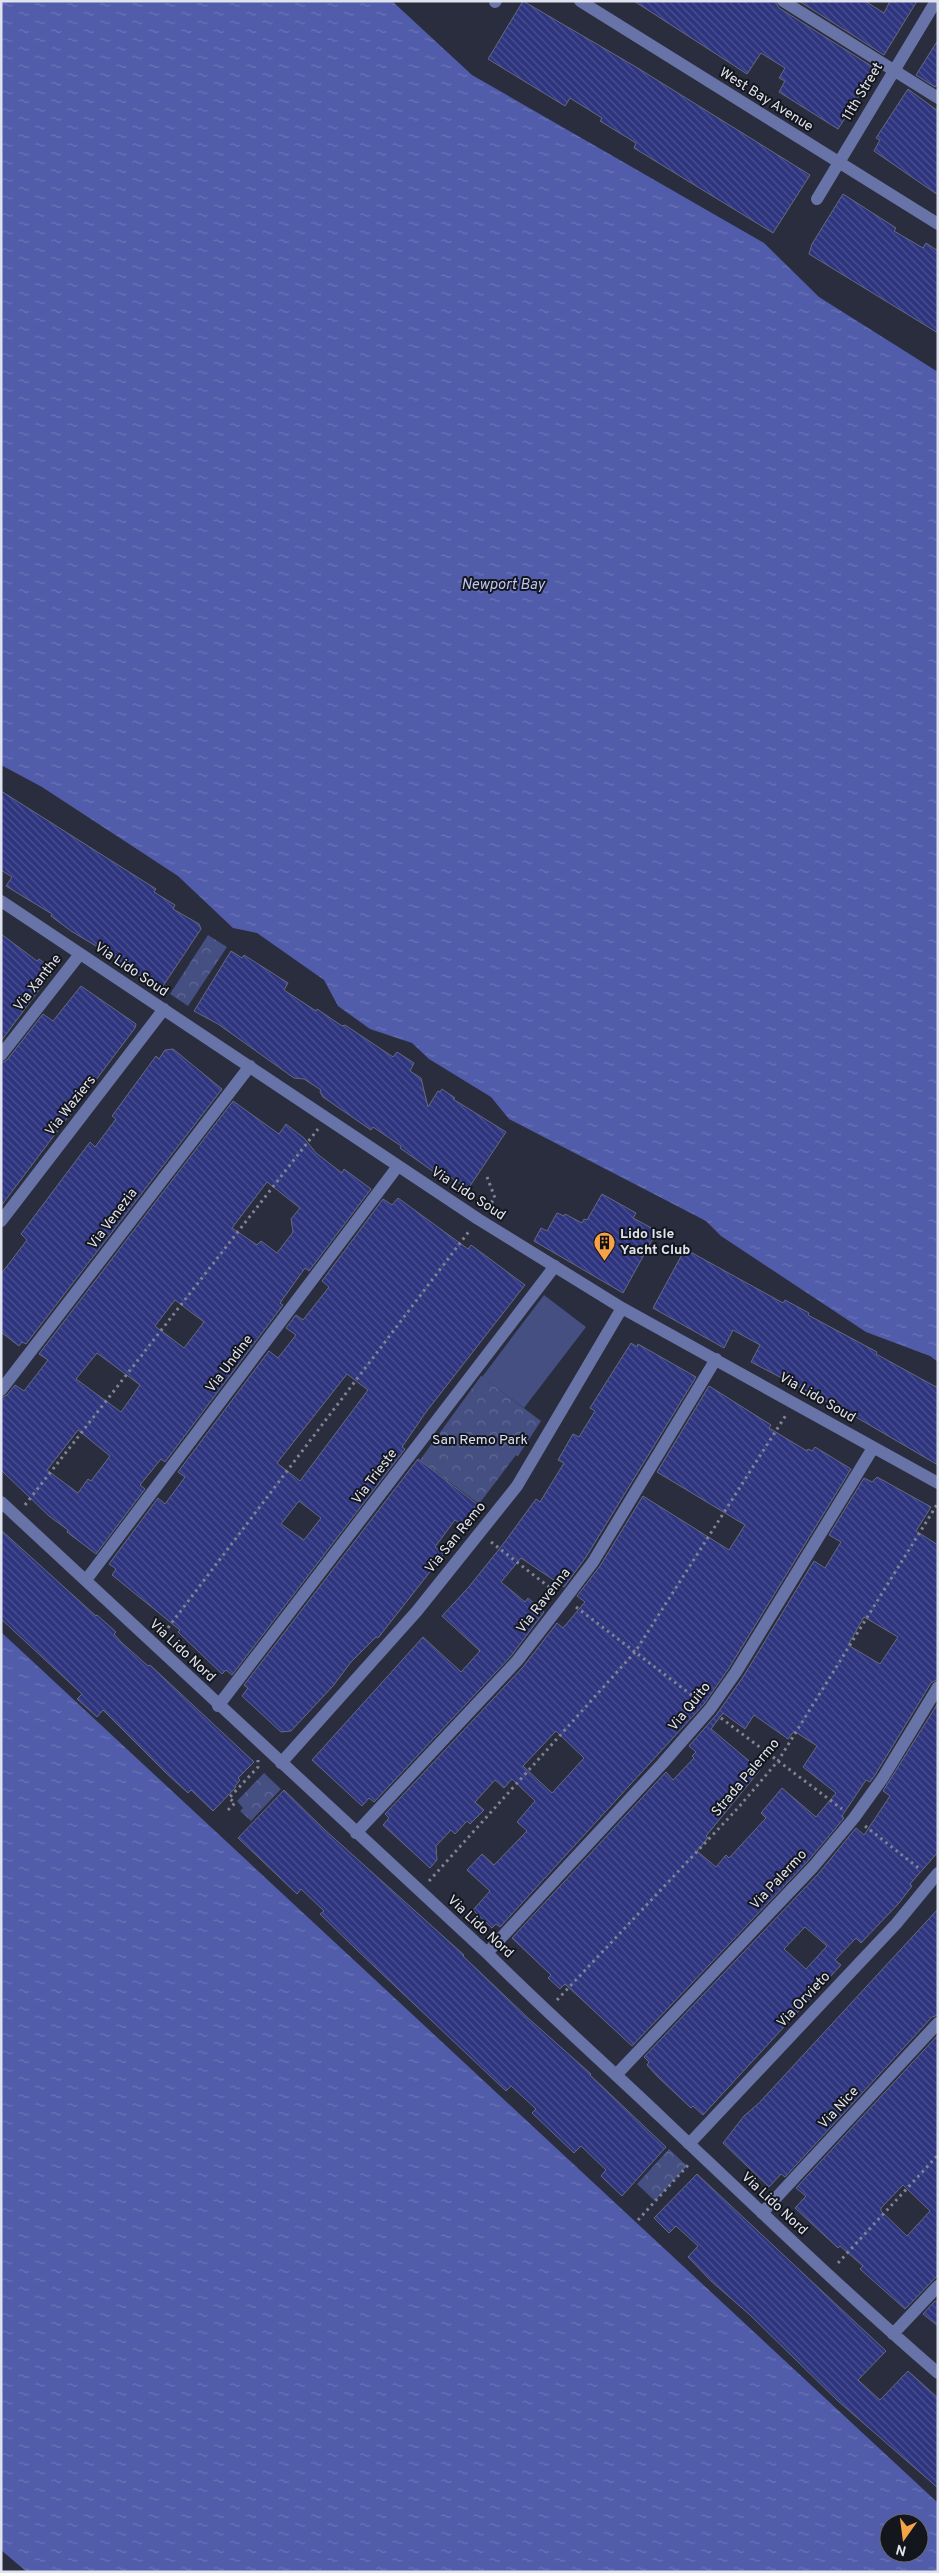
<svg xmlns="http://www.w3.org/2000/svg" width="939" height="2573" viewBox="0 0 939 2573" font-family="Overpass,sans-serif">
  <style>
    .park { fill: url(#park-crowns) }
    .pitch { fill: #454f82 }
    .water { fill: url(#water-ripples); fill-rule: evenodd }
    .building { fill: url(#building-back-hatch); stroke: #656a7e; fill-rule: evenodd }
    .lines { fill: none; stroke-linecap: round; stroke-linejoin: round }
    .path { stroke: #808492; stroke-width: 3; stroke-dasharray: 2.5 4; stroke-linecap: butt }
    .minor { stroke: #6873a7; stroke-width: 12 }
    .labels { text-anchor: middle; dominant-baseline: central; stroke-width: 4; stroke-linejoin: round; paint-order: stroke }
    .street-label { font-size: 14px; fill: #e0e3ee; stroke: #14161d }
    .poi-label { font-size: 14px; font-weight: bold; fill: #e0e3ee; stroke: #14161d; text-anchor: start }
    .park-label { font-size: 14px; fill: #dce1f7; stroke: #14161d }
    .water-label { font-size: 15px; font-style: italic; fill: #bbc5f0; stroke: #14161d }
  </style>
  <defs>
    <pattern id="park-crowns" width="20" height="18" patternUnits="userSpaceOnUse" patternTransform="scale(1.25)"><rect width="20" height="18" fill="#454f82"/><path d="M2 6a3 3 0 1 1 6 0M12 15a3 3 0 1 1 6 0" fill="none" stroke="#606894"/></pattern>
    <pattern id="water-ripples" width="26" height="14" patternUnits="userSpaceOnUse" patternTransform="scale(1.25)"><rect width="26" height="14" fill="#515daa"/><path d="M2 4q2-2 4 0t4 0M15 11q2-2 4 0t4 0" fill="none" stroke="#6a74b6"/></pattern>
    <pattern id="building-back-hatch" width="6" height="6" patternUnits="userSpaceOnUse" patternTransform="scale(1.25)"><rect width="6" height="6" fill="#2e357e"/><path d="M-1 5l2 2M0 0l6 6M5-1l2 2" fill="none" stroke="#4c5291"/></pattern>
  </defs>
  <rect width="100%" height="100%" fill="#292d3e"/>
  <path class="park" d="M 208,935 L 227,947 L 188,1006 L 170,994 Z
    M 481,1376 L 541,1421 L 518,1456 L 516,1455 L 479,1504 L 420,1460 Z
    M 264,1773 L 281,1789 L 251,1821 L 240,1811 L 243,1808 L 237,1801 Z
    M 669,2149 L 687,2166 L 655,2201 L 637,2184 Z"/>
  <path class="pitch" d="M 544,1295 L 586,1327 L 524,1408 L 482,1377 Z"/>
  <path class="water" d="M 1,1 L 392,1 L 472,75 L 764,243 L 819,297 L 938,372 L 938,1362 L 930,1356 L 866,1332 L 721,1236 L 706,1221 L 509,1119 L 491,1097 L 429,1059 L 412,1043 L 370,1029 L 338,1006 L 324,980 L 257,933 L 233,928 L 178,876 L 42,787 L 1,765 Z
    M 1,1632 L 938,2503 L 938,2572 L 27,2572 L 1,2550 ZM 889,2523 L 919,2523 L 919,2553 L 889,2553 Z"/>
  <path class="building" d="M 523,1 L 636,67 L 810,175 L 773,233 L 634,148 L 636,143 L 600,121 L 602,118 L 570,98 L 565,106 L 488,59 Z
    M 634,1 L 775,1 L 779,8 L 876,69 L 838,129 L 779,92 L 785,81 L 779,78 L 785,68 L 761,53 L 747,74 Z
    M 799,1 L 865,1 L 884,13 L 890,1 L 917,1 L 884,55 Z
    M 938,40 L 938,83 L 935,87 L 916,75 Z
    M 908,89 L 938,111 L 938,195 L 874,151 L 880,140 L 876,138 Z
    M 843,194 L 896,228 L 894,231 L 923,248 L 926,243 L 938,251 L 938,333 L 809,254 L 812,244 Z
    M 1,791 L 156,889 L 154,892 L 175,905 L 173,909 L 199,924 L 201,929 L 163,986 L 155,981 L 153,983 L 131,971 L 115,960 L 116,958 L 71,931 L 51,916 L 52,914 L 6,886 L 12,877 L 1,870 Z
    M 1,934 L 37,961 L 39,959 L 54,970 L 1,1041 Z
    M 231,951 L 242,958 L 244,955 L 288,983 L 284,990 L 316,1011 L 317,1009 L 342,1026 L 345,1025 L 393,1057 L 397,1052 L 414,1063 L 410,1071 L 421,1078 L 428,1107 L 438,1091 L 440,1092 L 442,1089 L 455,1098 L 453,1099 L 506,1132 L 468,1189 L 444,1173 L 441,1177 L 400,1148 L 401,1146 L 373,1127 L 371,1130 L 323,1097 L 320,1092 L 321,1090 L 304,1079 L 294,1078 L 218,1024 L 194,1011 Z
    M 81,986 L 136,1024 L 135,1028 L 1,1206 L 1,1063 L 7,1060 L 43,1014 L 53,1021 Z
    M 173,1049 L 222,1089 L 26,1344 L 22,1342 L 19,1346 L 1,1332 L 1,1274 L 27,1240 L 21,1234 L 90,1142 L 95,1147 L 116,1119 L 112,1116 L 156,1056 L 159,1059 L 165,1050 Z
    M 233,1101 L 279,1134 L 286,1124 L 304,1138 L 316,1153 L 342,1173 L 344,1169 L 371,1189 L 309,1271 L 305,1268 L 280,1303 L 283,1305 L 165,1462 L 161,1459 L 140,1485 L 145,1489 L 96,1554 L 67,1532 L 68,1530 L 49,1516 L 1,1470 L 1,1398 L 7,1395 L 15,1385 L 24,1391 L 48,1360 L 39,1354 ZM 267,1182 L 300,1208 L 291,1219 L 293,1232 L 277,1253 L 261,1241 L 257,1245 L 232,1228 ZM 175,1300 L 204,1322 L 184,1348 L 155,1326 ZM 97,1353 L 140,1385 L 121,1412 L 76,1379 ZM 78,1430 L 110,1456 L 91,1481 L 88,1479 L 78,1493 L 47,1470 Z
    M 602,1194 L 636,1213 L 633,1218 L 657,1231 L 623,1293 L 534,1241 L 541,1228 L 547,1231 L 557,1213 L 564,1216 L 565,1214 L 582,1223 L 584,1219 L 587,1220 Z
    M 398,1198 L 468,1249 L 471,1245 L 525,1285 L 426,1412 L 402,1447 L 405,1449 L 232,1675 L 226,1670 L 222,1674 L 178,1632 L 180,1630 L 112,1575 L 116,1569 L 109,1564 L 158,1498 L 165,1504 L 185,1477 L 178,1472 L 269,1351 L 278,1358 L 296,1335 L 286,1328 L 296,1315 L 303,1320 L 329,1287 L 322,1281 L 383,1199 L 392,1205 ZM 347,1374 L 368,1390 L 300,1481 L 277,1463 ZM 299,1501 L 321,1518 L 304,1540 L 281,1524 Z
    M 685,1249 L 783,1303 L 785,1300 L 809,1313 L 808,1315 L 877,1352 L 876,1354 L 938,1388 L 938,1465 L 849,1413 L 751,1362 L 760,1345 L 733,1330 L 724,1348 L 653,1308 Z
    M 631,1343 L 637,1347 L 638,1344 L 696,1377 L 586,1557 L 564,1587 L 521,1558 L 501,1582 L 525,1602 L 528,1598 L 544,1612 L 511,1656 L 374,1802 L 369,1798 L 362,1806 L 312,1760 L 423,1637 L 461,1672 L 480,1651 L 442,1616 L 468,1588 L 504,1543 L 536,1499 L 540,1502 L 564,1463 L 558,1460 L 573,1434 L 579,1437 L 595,1411 L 590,1408 Z
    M 709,1386 L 771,1425 L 769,1428 L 807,1451 L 808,1449 L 812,1451 L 815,1447 L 851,1469 L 729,1668 L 704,1704 L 500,1927 L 496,1924 L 492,1928 L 473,1910 L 490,1891 L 467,1870 L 482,1854 L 494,1865 L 527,1831 L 517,1822 L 535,1801 L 512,1779 L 504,1788 L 495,1780 L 475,1802 L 484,1810 L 470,1824 L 467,1821 L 455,1834 L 451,1830 L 436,1846 L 437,1860 L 430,1868 L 383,1825 L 389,1818 L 385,1814 L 523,1667 L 557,1623 L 563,1628 L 585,1602 L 577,1596 L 600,1566 L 643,1496 L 729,1550 L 745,1525 L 657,1472 ZM 556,1731 L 584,1758 L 552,1793 L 523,1766 Z
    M 418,1459 L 477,1504 L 462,1525 L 455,1520 L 435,1547 L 444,1554 L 378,1638 L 376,1637 L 351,1662 L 333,1686 L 291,1731 L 281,1732 L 242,1696 L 248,1688 L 244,1685 Z
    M 877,1477 L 931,1507 L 916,1531 L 938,1545 L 938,1679 L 931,1683 L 875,1775 L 870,1782 L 866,1780 L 842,1816 L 844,1818 L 807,1862 L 632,2046 L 565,1984 L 560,1989 L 548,1978 L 551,1975 L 512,1938 L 666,1772 L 673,1780 L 694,1758 L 692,1756 L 696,1752 L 689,1746 L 717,1714 L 743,1677 L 814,1561 L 825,1568 L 841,1542 L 829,1535 L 864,1478 L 872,1482 ZM 864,1617 L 898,1637 L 880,1664 L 848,1645 ZM 723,1713 L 745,1729 L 754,1715 L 788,1739 L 794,1731 L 817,1746 L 803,1767 L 836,1793 L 816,1817 L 782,1788 L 761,1813 L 766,1818 L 729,1858 L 726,1855 L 716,1867 L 697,1851 L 708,1838 L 706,1836 L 760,1770 L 711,1729 Z
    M 1,1530 L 96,1616 L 97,1615 L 116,1632 L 114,1634 L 121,1642 L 148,1666 L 150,1665 L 254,1762 L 238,1778 L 240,1780 L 235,1786 L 236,1787 L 213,1811 L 191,1790 L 188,1793 L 166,1773 L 103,1710 L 97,1717 L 77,1699 L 82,1694 L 1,1619 Z
    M 938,1703 L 938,1852 L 910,1884 L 912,1886 L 899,1903 L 861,1943 L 856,1938 L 835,1960 L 841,1965 L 703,2115 L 693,2106 L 691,2108 L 659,2078 L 647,2065 L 649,2062 L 644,2057 L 819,1873 L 856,1828 L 864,1835 L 890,1796 L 883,1791 ZM 805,1927 L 827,1946 L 806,1969 L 784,1949 Z
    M 284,1790 L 325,1830 L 464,1955 L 463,1956 L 528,2018 L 591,2074 L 590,2075 L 666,2147 L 622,2196 L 601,2176 L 606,2170 L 581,2146 L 574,2153 L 532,2113 L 536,2109 L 511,2086 L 506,2091 L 359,1952 L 320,1914 L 324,1911 L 301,1889 L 297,1894 L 238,1838 Z
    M 938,1909 L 938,2015 L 932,2017 L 785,2177 L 781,2174 L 769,2187 L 723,2143 L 744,2116 L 759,2103 Z
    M 938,2035 L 938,2275 L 905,2309 L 860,2269 L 863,2266 L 840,2246 L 838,2248 L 795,2208 L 806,2196 L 796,2188 ZM 903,2185 L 930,2211 L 907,2236 L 881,2211 L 881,2208 Z
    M 697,2174 L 886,2351 L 858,2380 L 880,2400 L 908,2371 L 938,2398 L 938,2488 L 838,2401 L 750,2315 L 711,2281 L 688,2257 L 698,2246 L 676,2226 L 669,2233 L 654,2218 Z
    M 935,2301 L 938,2303 L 938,2326 L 923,2314 Z"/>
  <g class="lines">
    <path class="path" d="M 487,1177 L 495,1198 L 488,1207
      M 25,1505 L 318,1129
      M 491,1542 L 553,1590
      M 576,1607 L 698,1700
      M 164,1633 L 470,1230
      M 721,1718 L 842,1809
      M 228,1810 L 235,1803 L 229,1798 L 258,1767 L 258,1760
      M 865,1826 L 921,1870
      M 429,1881 L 635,1652 L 786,1415
      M 557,2000 L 738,1808 L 778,1761 L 938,1503
      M 638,2220 L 690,2163
      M 838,2263 L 938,2155"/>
    <path class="minor" d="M 580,1 L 938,224
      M 783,1 L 938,98
      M 495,2 L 496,1
      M 817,199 L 936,1
      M 1,901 L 478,1219 L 622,1308 L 938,1483
      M 1,1055 L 80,954
      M 1,1221 L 164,1009
      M 1,1390 L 250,1066
      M 1,1502 L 487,1953 C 544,2010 604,2063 663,2119 C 754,2205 843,2291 938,2373
      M 86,1580 L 398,1166
      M 218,1706 L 555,1266
      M 281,1763 L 417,1611 L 517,1486 L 622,1308
      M 356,1833 L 517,1661 L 565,1599 L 593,1562 L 716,1359
      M 487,1953 L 662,1764 L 710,1709 L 736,1672 L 873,1448
      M 616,2075 L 813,1867 L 854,1818 L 882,1779 L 938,1687
      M 689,2144 L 896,1924 L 938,1873
      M 762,2213 L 938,2023
      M 893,2334 L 938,2286"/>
  </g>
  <defs>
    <symbol id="building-pin" viewBox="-11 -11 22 30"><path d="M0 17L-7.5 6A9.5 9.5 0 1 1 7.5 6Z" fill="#f6a247" stroke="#14161d"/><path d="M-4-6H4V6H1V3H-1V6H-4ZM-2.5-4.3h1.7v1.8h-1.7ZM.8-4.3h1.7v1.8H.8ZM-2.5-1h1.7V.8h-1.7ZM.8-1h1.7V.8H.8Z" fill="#111"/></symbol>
  </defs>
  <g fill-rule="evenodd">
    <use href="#building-pin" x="592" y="1230" width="25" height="34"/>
  </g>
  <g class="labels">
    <g class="street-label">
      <text transform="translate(863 92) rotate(-59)">11th Street</text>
      <text transform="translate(766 100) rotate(32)">West Bay Avenue</text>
      <text transform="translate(131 970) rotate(34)">Via Lido Soud</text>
      <text transform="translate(38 983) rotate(-52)">Via Xanthe</text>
      <text transform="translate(71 1106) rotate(-52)">Via Waziers</text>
      <text transform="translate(468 1194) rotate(33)">Via Lido Soud</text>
      <text transform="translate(113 1219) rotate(-53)">Via Venezia</text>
      <text transform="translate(230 1364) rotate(-53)">Via Undine</text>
      <text transform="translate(817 1398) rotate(30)">Via Lido Soud</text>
      <text transform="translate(375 1477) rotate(-53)">Via Trieste</text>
      <text transform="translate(456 1538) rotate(-51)">Via San Remo</text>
      <text transform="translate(544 1601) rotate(-52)">Via Ravenna</text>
      <text transform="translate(182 1651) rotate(43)">Via Lido Nord</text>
      <text transform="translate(690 1707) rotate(-51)">Via Quito</text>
      <text transform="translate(746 1778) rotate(-50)">Strada Palermo</text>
      <text transform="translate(779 1880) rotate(-47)">Via Palermo</text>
      <text transform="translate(480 1927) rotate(43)">Via Lido Nord</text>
      <text transform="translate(804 2000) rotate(-47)">Via Orvieto</text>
      <text transform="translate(839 2108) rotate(-47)">Via Nice</text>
      <text transform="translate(774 2204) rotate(43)">Via Lido Nord</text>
    </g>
    <g class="poi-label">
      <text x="620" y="1234">Lido Isle<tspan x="620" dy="16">Yacht Club</tspan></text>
    </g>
    <g class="park-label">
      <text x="480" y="1440">San Remo Park</text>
    </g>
    <g class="water-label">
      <text x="503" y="585">Newport Bay</text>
    </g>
  </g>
  <rect width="939" height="2573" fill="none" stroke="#e0e3ee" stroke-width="5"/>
  <g transform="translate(904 2538) rotate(194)"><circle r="24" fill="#14161d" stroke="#666871"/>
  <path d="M0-4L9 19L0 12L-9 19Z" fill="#f6a247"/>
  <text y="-8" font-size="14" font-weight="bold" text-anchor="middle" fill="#e0e3ee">N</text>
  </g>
</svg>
